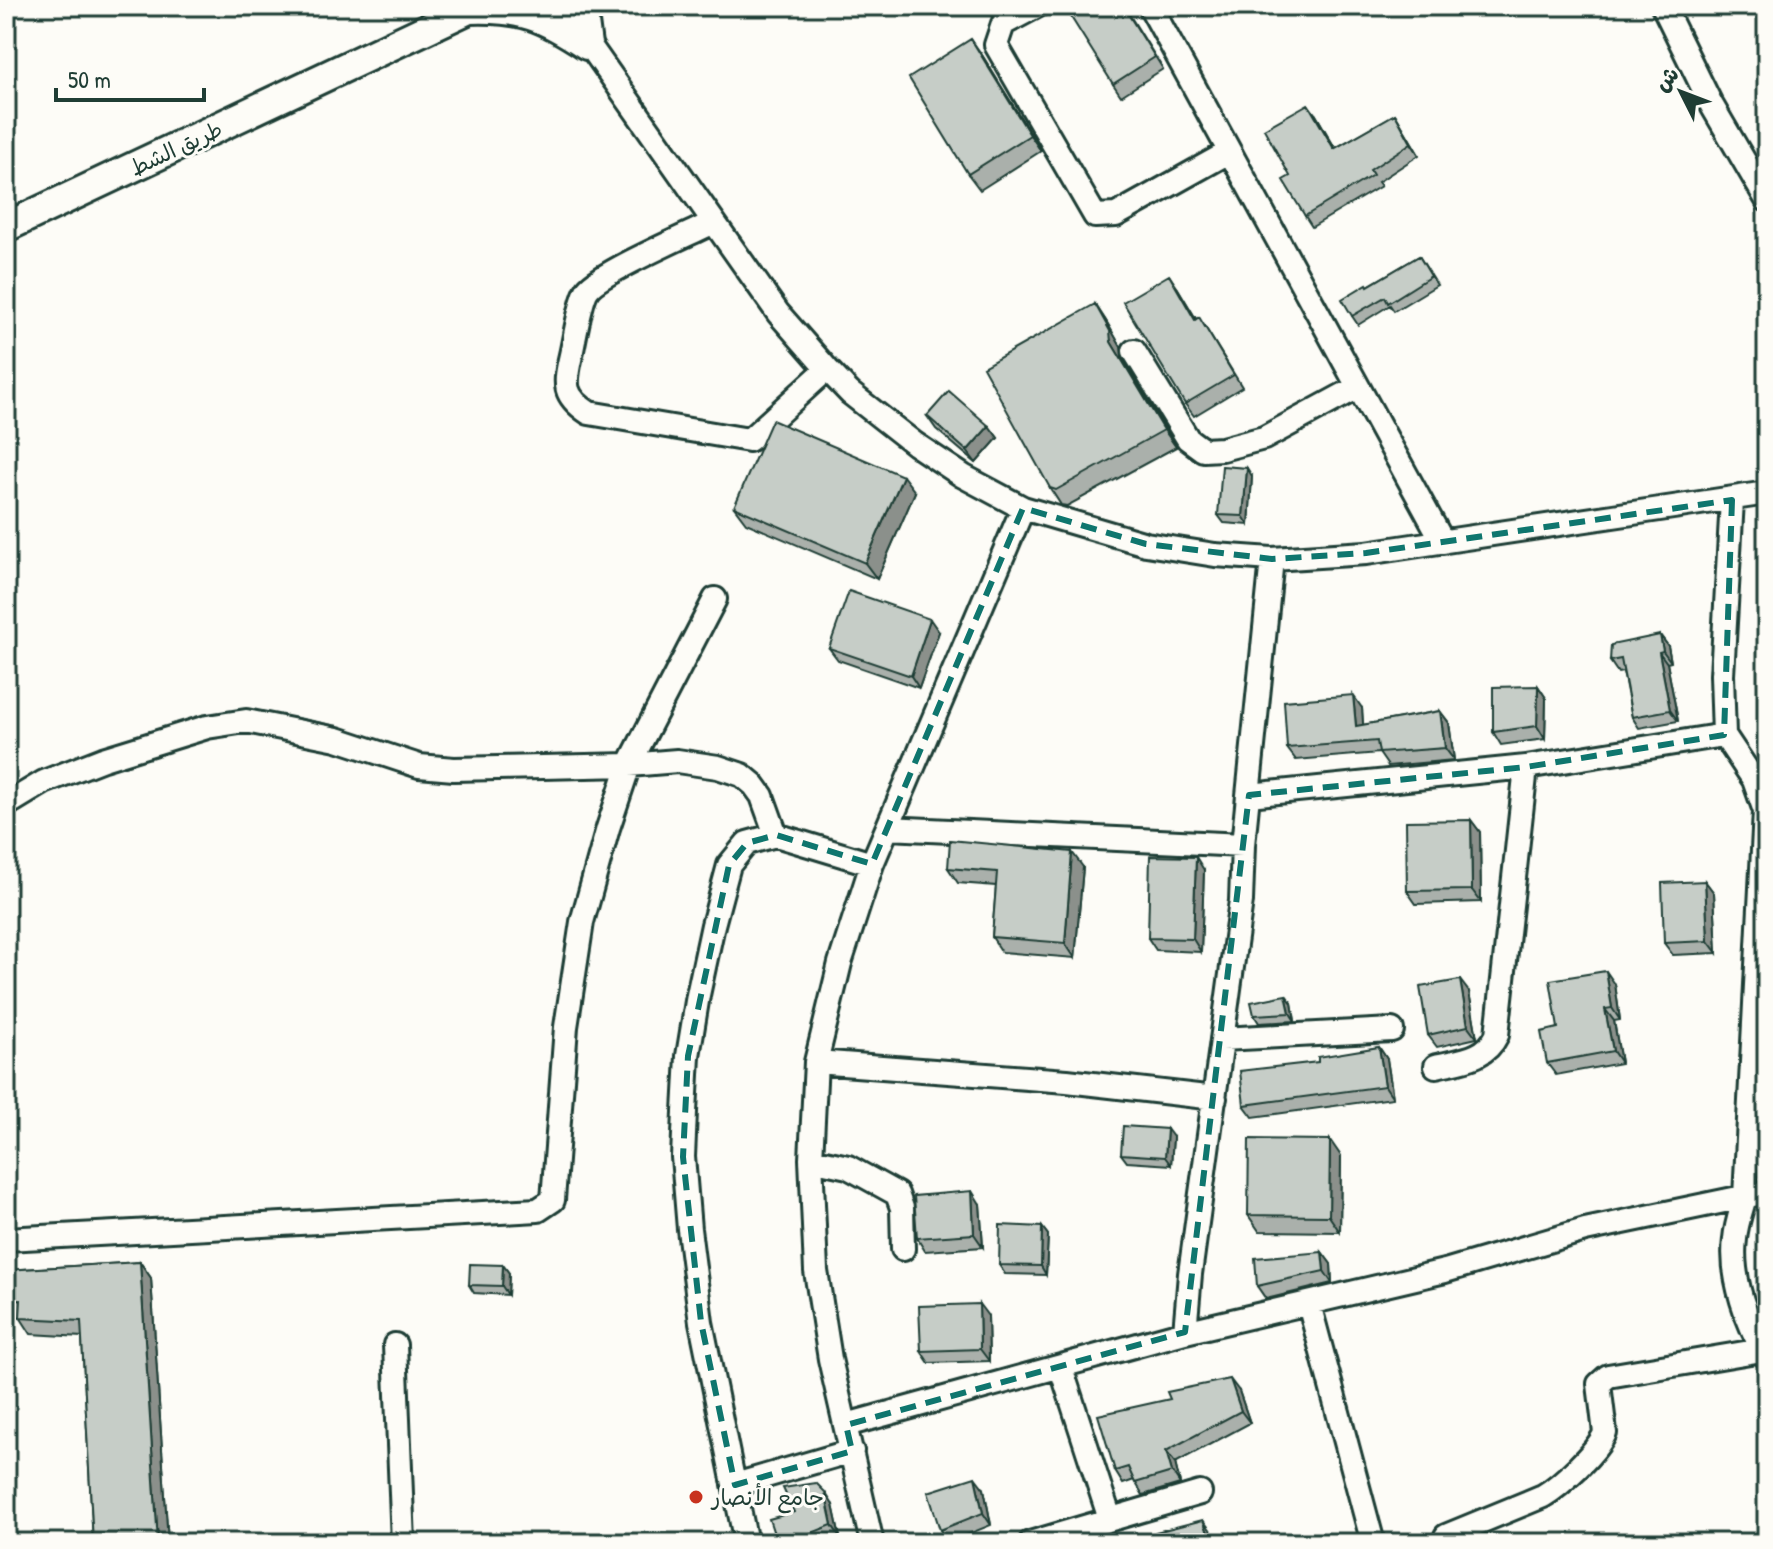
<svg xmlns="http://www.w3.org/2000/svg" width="1773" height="1549" viewBox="0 0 1773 1549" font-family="'Patrick Hand','Playpen Sans Arabic',sans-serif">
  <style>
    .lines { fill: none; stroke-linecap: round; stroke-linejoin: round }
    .minor-casing { stroke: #1f3d34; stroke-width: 28 }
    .major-casing { stroke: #1f3d34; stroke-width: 34 }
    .minor { stroke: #fdfcf7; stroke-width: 22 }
    .major { stroke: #fdfcf7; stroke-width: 28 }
    .wall { fill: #aab0ab; stroke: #1f3d34; stroke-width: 2 }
    .shaded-wall { fill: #8b908b; stroke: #1f3d34; stroke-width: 2 }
    .building { fill: #c6cdc7; stroke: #1f3d34; stroke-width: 2 }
    .marked { fill: none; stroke: #0f766e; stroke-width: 6; stroke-dasharray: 16 10; stroke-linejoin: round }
    .poi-dot { fill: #c8321e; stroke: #fdfcf7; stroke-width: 3 }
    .labels { text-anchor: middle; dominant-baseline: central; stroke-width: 6; stroke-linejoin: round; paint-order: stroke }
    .street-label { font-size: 22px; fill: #1f3d34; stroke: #fdfcf7 }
    .poi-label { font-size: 22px; fill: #1f3d34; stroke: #fdfcf7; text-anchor: start }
  </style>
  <rect width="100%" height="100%" fill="#fdfcf7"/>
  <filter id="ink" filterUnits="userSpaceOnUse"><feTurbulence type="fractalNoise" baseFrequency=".0125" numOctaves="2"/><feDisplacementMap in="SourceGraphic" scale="16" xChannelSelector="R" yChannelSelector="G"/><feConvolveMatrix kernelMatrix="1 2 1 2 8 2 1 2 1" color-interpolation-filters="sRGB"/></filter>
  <g filter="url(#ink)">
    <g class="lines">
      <defs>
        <path id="minor" d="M 562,6 L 778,313 L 827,369 L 850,393 L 915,444 L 963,476 L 1023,508 L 1146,544 L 1215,555 L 1272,559 L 1366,553 L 1767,493
          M 1037,6 L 1003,24 L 996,45 L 1095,216 L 1116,215 L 1229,152
          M 1150,6 L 1443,542
          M 1663,6 L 1711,104 L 1767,200
          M 714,222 C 690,234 601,272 588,289 C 581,298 574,342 571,355 C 564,385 563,396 589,413 L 749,440 L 827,369
          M 1134,351 L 1188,439 L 1203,450 L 1222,449 L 1264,438 L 1358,387
          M 1732,500 L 1722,675 L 1724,735 L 1754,780 L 1765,811 L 1745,1197 C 1741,1211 1736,1225 1735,1239 C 1730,1278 1748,1325 1767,1358
          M 1249,795 L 1526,767
          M 6,805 L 44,782 L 103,759 L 207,727 L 246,721 L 337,739 L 419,766 L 454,769 L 629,765 L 677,761 L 718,767 L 742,775 L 754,785 L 762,796 L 776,835
          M 888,828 L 1243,845
          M 1222,1039 L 1392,1030
          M 816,1062 L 1067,1081 L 1215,1098
          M 1436,1066 C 1460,1060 1485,1060 1497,1035 L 1526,767 L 1724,735
          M 811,1159 L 848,1167 L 897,1194 L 902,1208 L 903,1249
          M 6,1239 L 538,1210 L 553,1200 L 566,1027 L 582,922 L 608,828 L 629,765 L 715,599
          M 1309,1304 L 1373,1543
          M 1185,1332 L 1190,1274 L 1241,901 L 1243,845 L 1272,559
          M 395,1345 L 403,1543
          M 1061,1368 L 1110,1519
          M 846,1425 L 1185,1332 L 1445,1271 L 1585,1230 L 1767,1192
          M 735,1485 L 852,1451
          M 1446,1536 L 1543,1496 C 1560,1486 1597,1452 1605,1433 L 1599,1384 L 1608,1376 L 1762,1350
          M 746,1543 L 701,1322 L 689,1229 L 683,1157 L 685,1112 L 688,1056 L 698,995 L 713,925 L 729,865 L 747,843 L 776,835 L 872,864
          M 872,1543 L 830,1359 L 816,1271 L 811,1159 L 816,1062 L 840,963 L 872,864 L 1023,508
          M 1030,1543 L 1200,1493"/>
        <path id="major" d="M 586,6 L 584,22 L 587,45
          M 469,9 C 522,7 543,16 587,45
          M 6,227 L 475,6"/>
      </defs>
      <use href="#minor" class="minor-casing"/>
      <use href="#major" class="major-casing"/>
      <use href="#minor" class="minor"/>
      <use href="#major" class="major"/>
    </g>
    <path class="wall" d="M 1124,6 L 1163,69 L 1121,96 L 1113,84 Z
      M 1753,6 L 1767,6 L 1767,12 L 1758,14 Z
      M 982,55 L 1041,151 L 980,190 L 968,174 Z
      M 1395,114 L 1419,155 L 1378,182 L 1381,186 L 1312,227 L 1305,216 L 1290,176 L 1316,115 L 1335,148 Z
      M 1419,256 L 1437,285 L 1394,311 L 1390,305 L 1358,325 L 1352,316 L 1368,286 Z
      M 1177,287 L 1196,319 L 1207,330 L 1242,387 L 1194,416 L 1185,404 Z
      M 1095,304 L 1106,321 L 1121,347 L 1122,358 L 1176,447 L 1067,506 L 1061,505 L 1050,488 Z
      M 927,416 L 989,426 L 998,438 L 976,463 L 936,429 Z
      M 1252,476 L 1249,525 L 1224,523 L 1218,515 Z
      M 915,492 L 877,579 L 746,523 L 734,507 Z
      M 939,632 L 919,688 L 838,660 L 829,648 Z
      M 1660,635 L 1668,646 L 1671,662 L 1667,663 L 1678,721 L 1639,728 L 1632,717 L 1623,672 L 1618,673 L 1610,661 Z
      M 1538,686 L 1546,698 L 1545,739 L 1501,745 L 1493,732 Z
      M 1362,708 L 1363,725 L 1440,711 L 1449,723 L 1454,760 L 1388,766 L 1379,753 L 1296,760 L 1287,748 Z
      M 1471,820 L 1480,832 L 1481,902 L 1416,904 L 1407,891 Z
      M 1083,867 L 1075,958 L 1002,952 L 992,937 L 996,886 L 958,883 L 948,868 Z
      M 1204,870 L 1201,952 L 1156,950 L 1148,938 Z
      M 1705,881 L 1714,893 L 1717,953 L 1673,955 L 1664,943 Z
      M 1615,984 L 1620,1020 L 1614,1021 L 1621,1063 L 1556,1075 L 1547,1063 L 1558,1028 Z
      M 1469,992 L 1477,1038 L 1437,1047 L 1428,1035 Z
      M 1292,1003 L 1295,1021 L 1259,1023 L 1254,1015 Z
      M 1379,1047 L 1387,1059 L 1393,1098 L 1253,1117 L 1244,1105 L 1318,1062 Z
      M 1173,1137 L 1171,1165 L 1127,1162 L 1121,1154 Z
      M 1341,1156 L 1340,1232 L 1259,1231 L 1248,1215 Z
      M 980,1204 L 983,1247 L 925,1251 L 917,1238 Z
      M 1042,1227 L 1048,1235 L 1046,1275 L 1005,1274 L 999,1265 Z
      M 1322,1252 L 1331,1264 L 1332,1283 L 1266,1299 L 1257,1286 Z
      M 140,1262 L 151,1278 L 168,1543 L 93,1543 L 82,1337 L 31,1334 L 20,1317 L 6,1318 L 6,1270 Z
      M 503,1265 L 509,1273 L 508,1295 L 474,1293 L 469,1285 Z
      M 988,1316 L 989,1361 L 929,1363 L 921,1351 Z
      M 1239,1391 L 1250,1423 L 1175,1463 L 1180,1484 L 1143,1495 L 1134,1480 L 1123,1484 L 1115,1471 Z
      M 984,1489 L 991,1525 L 949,1542 L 940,1530 Z
      M 833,1505 L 840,1537 L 825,1543 L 777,1543 Z"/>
    <path class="shaded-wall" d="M 971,39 L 982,55 L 1041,151 L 1030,135 Z
      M 1308,104 L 1316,115 L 1342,160 L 1334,149 Z
      M 1395,114 L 1402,126 L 1419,155 L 1411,143 Z
      M 1169,275 L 1177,287 L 1204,332 L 1195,320 Z
      M 1095,304 L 1106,321 L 1121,347 L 1122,358 L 1176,447 L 1164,430 L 1111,342 Z
      M 989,426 L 998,438 L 976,463 L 967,451 Z
      M 1247,468 L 1252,476 L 1249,525 L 1243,516 Z
      M 903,476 L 915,492 L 877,579 L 865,563 Z
      M 930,619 L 939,632 L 919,688 L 911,676 Z
      M 1660,635 L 1668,646 L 1671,662 L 1663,651 Z
      M 1659,652 L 1667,663 L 1678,721 L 1670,710 Z
      M 1538,686 L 1546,698 L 1545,739 L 1537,726 Z
      M 1353,695 L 1362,708 L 1364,738 L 1356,726 Z
      M 1440,711 L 1449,723 L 1454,760 L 1445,748 Z
      M 1471,820 L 1480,832 L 1481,902 L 1472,890 Z
      M 1072,852 L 1083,867 L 1075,958 L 1065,943 Z
      M 1196,857 L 1204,870 L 1201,952 L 1193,939 Z
      M 1705,881 L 1714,893 L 1717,953 L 1708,941 Z
      M 1606,971 L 1615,984 L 1620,1020 L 1612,1008 Z
      M 1460,980 L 1469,992 L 1477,1038 L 1468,1026 Z
      M 1286,995 L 1292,1003 L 1295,1021 L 1290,1013 Z
      M 1605,1009 L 1614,1021 L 1621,1063 L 1613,1051 Z
      M 1379,1047 L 1387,1059 L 1393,1098 L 1385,1086 Z
      M 1167,1129 L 1173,1137 L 1171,1165 L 1165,1157 Z
      M 1330,1140 L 1341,1156 L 1340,1232 L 1329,1216 Z
      M 972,1191 L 980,1204 L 983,1247 L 974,1234 Z
      M 1042,1227 L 1048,1235 L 1046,1275 L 1041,1266 Z
      M 1322,1252 L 1331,1264 L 1332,1283 L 1324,1271 Z
      M 140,1262 L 151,1278 L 168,1543 L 158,1543 Z
      M 503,1265 L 509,1273 L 508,1295 L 502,1286 Z
      M 979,1304 L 988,1316 L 989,1361 L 980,1349 Z
      M 1230,1379 L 1239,1391 L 1250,1423 L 1241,1411 Z
      M 1166,1451 L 1175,1463 L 1180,1484 L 1172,1472 Z
      M 975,1477 L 984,1489 L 991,1525 L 983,1513 Z
      M 825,1492 L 833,1505 L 840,1537 L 832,1525 Z
      M 1203,1520 L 1212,1532 L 1216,1543 L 1212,1543 Z"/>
    <path class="building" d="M 1064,6 L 1123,6 L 1155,57 L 1113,84 Z
      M 971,39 L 1030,135 L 968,174 L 909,78 Z
      M 1308,104 L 1334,149 L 1395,114 L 1411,143 L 1370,170 L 1373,175 L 1305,216 L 1283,180 L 1290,176 L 1264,129 Z
      M 1419,256 L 1431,276 L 1388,303 L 1385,297 L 1352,316 L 1342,299 L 1367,284 L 1368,286 Z
      M 1169,275 L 1195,320 L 1199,317 L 1234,375 L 1185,404 L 1123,302 Z
      M 1095,304 L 1110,331 L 1111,342 L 1164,430 L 1056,490 L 1050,488 L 983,367 Z
      M 949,391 L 989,426 L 967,451 L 927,416 Z
      M 772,420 L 903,476 L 865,563 L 734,507 Z
      M 1222,466 L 1247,468 L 1243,516 L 1218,515 Z
      M 849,591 L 930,619 L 911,676 L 829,648 Z
      M 1660,635 L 1663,651 L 1659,652 L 1670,710 L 1632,717 L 1621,659 L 1610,661 L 1611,645 Z
      M 1538,686 L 1537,726 L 1493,732 L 1493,687 Z
      M 1353,695 L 1356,726 L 1440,711 L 1445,748 L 1379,753 L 1377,741 L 1287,748 L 1284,701 Z
      M 1471,820 L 1472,890 L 1407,891 L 1406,821 Z
      M 950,840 L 1072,852 L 1065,943 L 992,937 L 997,872 L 948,868 Z
      M 1150,856 L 1196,857 L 1193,939 L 1148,938 Z
      M 1705,881 L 1708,941 L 1664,943 L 1662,883 Z
      M 1606,971 L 1612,1008 L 1605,1009 L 1613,1051 L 1547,1063 L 1541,1032 L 1558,1028 L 1550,980 Z
      M 1460,980 L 1468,1026 L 1428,1035 L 1420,987 Z
      M 1286,995 L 1290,1013 L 1254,1015 L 1251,1002 Z
      M 1379,1047 L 1385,1086 L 1244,1105 L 1240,1071 L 1318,1062 L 1318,1057 Z
      M 1123,1126 L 1167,1129 L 1165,1157 L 1121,1154 Z
      M 1249,1139 L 1330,1140 L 1329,1216 L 1248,1215 Z
      M 972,1191 L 974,1234 L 917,1238 L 914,1196 Z
      M 1000,1225 L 1042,1227 L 1041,1266 L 999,1265 Z
      M 1322,1252 L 1324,1271 L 1257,1286 L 1255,1258 Z
      M 140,1262 L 158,1543 L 93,1543 L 81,1321 L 20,1318 L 21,1300 L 6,1301 L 6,1270 Z
      M 470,1264 L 503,1265 L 502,1286 L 469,1285 Z
      M 979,1304 L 980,1349 L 921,1351 L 919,1306 Z
      M 1230,1379 L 1241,1411 L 1166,1451 L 1172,1472 L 1135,1483 L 1128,1467 L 1115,1471 L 1098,1415 L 1170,1399 L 1167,1392 Z
      M 975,1477 L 983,1513 L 940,1530 L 928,1492 Z
      M 816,1483 L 825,1492 L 832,1525 L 787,1543 L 777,1543 L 769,1519 L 794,1512 L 783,1488 Z
      M 1203,1520 L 1212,1543 L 1161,1543 L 1156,1532 Z"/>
  </g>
  <path class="marked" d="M 1732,500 L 1724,735 L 1526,767 L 1249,795 L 1185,1332 L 846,1425 L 852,1451 L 735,1485 L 701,1322 L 683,1157 L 688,1056 L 729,865 L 747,843 L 776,835 L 872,864 L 1023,508 L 1146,544 L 1272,559 L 1366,553 Z"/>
  <circle class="poi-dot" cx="696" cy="1497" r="8"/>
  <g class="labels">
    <g class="street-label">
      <text transform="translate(176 148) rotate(-25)">طريق الشط</text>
    </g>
    <g class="poi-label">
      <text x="712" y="1497">جامع الأنصار</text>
    </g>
  </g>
  <rect width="1773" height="1549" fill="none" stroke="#fdfcf7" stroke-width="32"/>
  <rect x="16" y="16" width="1741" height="1517" fill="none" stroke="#1f3d34" stroke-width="3" filter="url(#ink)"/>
  <g transform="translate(1681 92) rotate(312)" stroke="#fdfcf7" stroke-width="6" paint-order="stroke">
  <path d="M0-6L14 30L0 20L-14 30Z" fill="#1f3d34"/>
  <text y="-12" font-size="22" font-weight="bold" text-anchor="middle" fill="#1f3d34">ش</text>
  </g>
  <path d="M56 88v12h148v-12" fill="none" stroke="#1f3d34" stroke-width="4"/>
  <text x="68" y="88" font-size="24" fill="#1f3d34" stroke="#fdfcf7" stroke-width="6" paint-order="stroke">50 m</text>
</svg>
